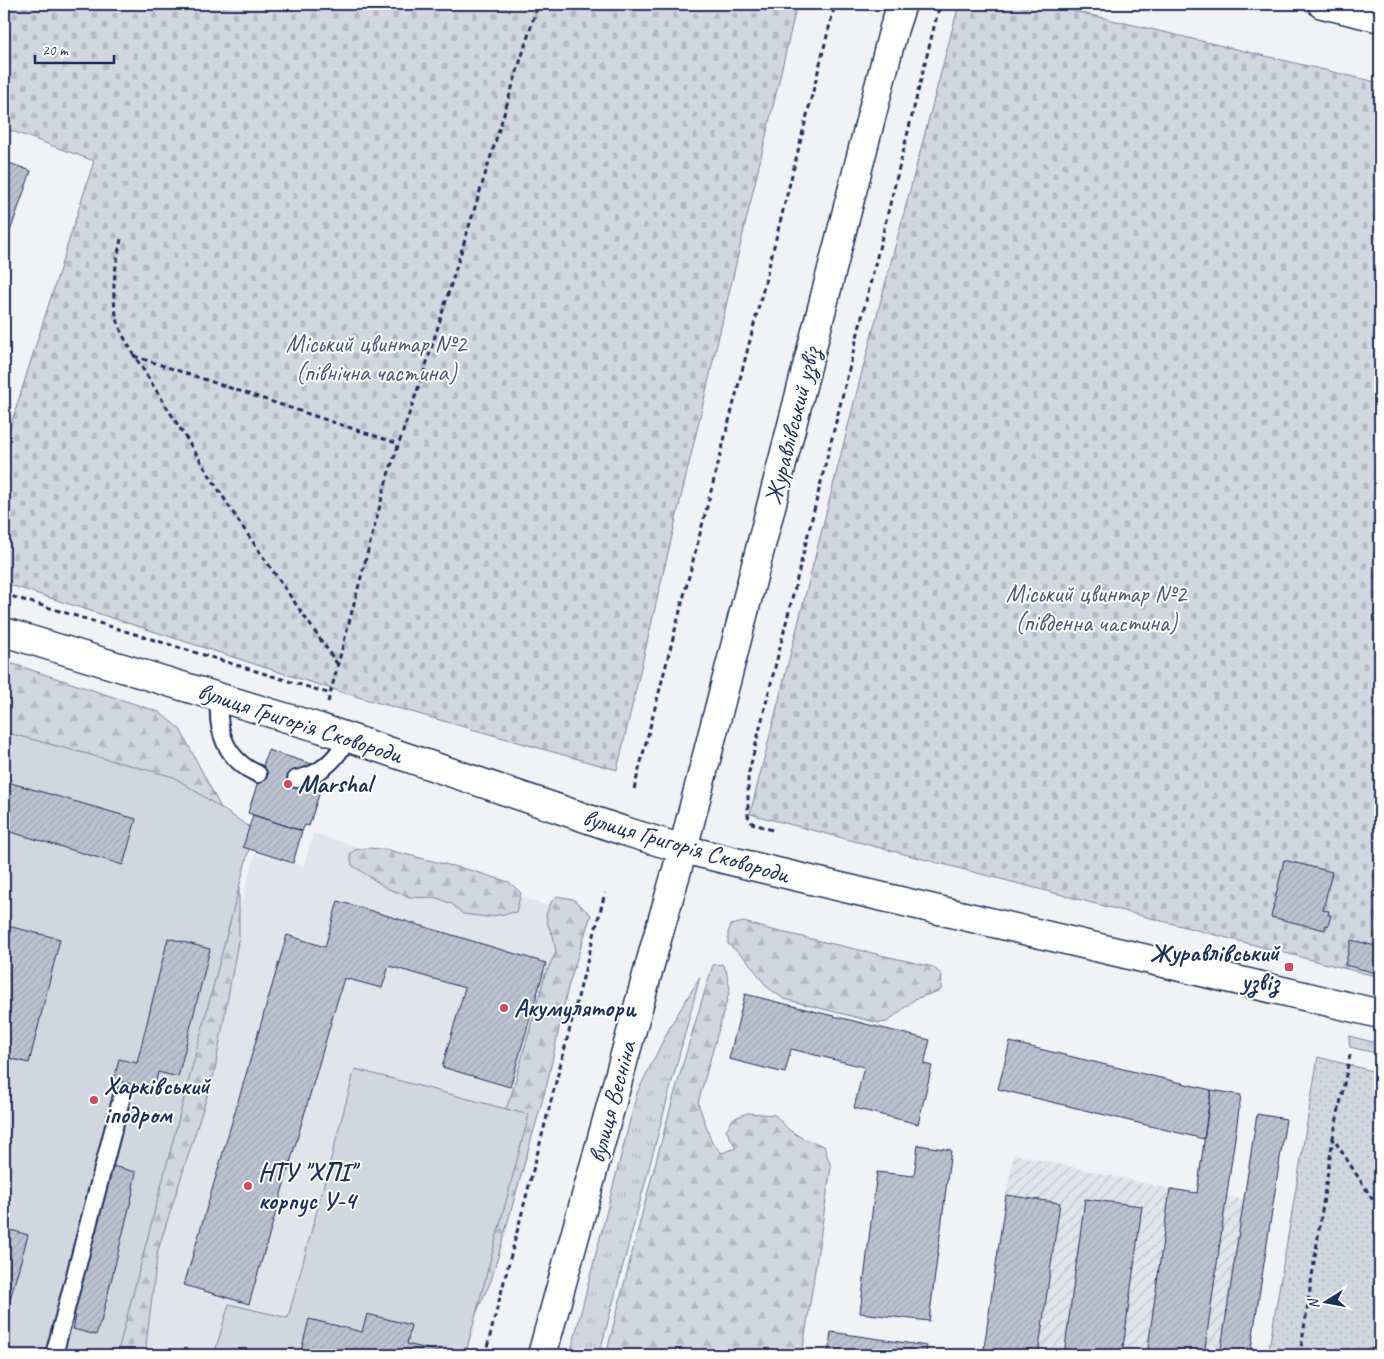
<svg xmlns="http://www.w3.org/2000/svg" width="1384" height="1359" viewBox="0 0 1384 1359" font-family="Caveat,sans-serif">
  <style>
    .built { fill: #e1e4ea }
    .industrial { fill: url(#industrial-furrows) }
    .grass { fill: url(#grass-tufts); stroke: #76829e }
    .forest { fill: url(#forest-firs); stroke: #76829e }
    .cemetery { fill: url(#cemetery-stones); stroke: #76829e }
    .park { fill: url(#park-dots); stroke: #76829e }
    .pitch { fill: #d2d6df; stroke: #76829e }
    .building { fill: url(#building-hatch); stroke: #1b2f5e }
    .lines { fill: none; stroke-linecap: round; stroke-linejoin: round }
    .lane-casing { stroke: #1b2f5e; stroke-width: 20 }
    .street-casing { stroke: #1b2f5e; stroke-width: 31 }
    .secondary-casing { stroke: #1b2f5e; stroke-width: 31 }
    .primary-casing { stroke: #1b2f5e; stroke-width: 31 }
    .path { stroke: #1b2f5e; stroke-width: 3; stroke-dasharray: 5 4; stroke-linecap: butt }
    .lane { stroke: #fff; stroke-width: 16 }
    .street { stroke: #fff; stroke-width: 28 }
    .secondary { stroke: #fff; stroke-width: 28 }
    .primary { stroke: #fff; stroke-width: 28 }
    .poi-dot { fill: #d1495b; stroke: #fff; stroke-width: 2 }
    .labels { text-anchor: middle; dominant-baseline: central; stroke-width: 4; stroke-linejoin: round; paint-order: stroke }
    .park-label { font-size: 25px; fill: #49597e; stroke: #fff }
    .street-label { font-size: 25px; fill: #1b2f5e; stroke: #fff }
    .poi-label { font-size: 25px; font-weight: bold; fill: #1b2f5e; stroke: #fff; text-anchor: start }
  </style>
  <defs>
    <pattern id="industrial-furrows" width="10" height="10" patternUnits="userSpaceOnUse" patternTransform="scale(1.25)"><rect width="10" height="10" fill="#e1e4ea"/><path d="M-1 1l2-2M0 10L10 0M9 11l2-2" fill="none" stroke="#c0c4cb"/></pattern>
    <pattern id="grass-tufts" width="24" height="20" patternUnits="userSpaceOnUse" patternTransform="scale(1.25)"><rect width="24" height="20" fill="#d2d6df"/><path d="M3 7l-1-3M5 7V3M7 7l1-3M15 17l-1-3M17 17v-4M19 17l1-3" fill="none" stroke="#b4b8c2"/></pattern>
    <pattern id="forest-firs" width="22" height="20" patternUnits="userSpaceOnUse" patternTransform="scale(1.25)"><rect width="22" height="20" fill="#d2d6df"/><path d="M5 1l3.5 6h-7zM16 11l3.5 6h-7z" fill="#b4b8c2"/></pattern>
    <pattern id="cemetery-stones" width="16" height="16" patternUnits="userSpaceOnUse" patternTransform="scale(1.25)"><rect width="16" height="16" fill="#d2d6df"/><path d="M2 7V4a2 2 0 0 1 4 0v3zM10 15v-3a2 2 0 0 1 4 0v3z" fill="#b4b8c2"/></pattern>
    <pattern id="park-dots" width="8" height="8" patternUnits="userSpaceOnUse" patternTransform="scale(1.25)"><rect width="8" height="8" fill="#d2d6df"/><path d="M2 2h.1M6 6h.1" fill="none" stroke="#b4b8c2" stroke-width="1.8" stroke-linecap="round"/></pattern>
    <pattern id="building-hatch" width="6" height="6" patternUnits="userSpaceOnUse" patternTransform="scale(1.25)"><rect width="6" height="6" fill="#bcc2d0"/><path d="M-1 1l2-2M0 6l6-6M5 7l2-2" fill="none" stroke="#a1a7b5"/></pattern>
  </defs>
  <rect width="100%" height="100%" fill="#f1f2f5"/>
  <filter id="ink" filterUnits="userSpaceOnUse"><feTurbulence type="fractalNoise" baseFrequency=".02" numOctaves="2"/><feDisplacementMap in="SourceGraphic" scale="10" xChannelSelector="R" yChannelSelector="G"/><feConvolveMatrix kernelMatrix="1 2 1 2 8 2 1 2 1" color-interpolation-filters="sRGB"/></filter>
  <g filter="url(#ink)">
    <path class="built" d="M 313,833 L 588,918 L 467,1355 L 119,1355 L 255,854 L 304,866 Z"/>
    <path class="industrial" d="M 1014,1154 L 1170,1189 L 1268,1203 L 1247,1355 L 983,1355 L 1006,1195 Z"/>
    <path class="grass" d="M 700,977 L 599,1355 L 570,1355 L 637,1093 L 671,1025 Z
      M 1349,1036 L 1380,1044 L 1380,1054 L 1350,1047 Z"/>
    <path class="forest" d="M 4,661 L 159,712 L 180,729 L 222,810 L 239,871 L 239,936 L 214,1074 L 158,1250 L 146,1344 L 149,1355 L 99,1355 L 4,750 Z
      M 367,848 L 384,849 L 473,871 L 509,882 L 521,893 L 516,912 L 487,917 L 463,914 L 452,904 L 437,898 L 410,897 L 386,888 L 352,865 L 350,854 L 355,850 Z
      M 557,896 L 573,899 L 591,915 L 568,987 L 547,1084 L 491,1281 L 470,1326 L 497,1131 L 512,1093 L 545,975 L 556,952 L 553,936 L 548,925 L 546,915 L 551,902 Z
      M 744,922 L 768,929 L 933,967 L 942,975 L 941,990 L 915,999 L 887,1022 L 879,1023 L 784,999 L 767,987 L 747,960 L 728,944 L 728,932 L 731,925 Z
      M 722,964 L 726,970 L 730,989 L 698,1103 L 712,1143 L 722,1153 L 736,1148 L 726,1130 L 733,1119 L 747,1113 L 775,1115 L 789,1130 L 802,1138 L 824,1146 L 831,1167 L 802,1355 L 606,1355 C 639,1225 672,1093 713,965 Z"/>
    <path class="cemetery" d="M 4,4 L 797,4 L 617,770 L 344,693 L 4,583 L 4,446 L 94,161 L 4,128 Z
      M 959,4 L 1044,4 L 1380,83 L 1380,977 L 1343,968 L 750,814 L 856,395 Z"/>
    <path class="park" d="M 1318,1057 L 1380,1073 L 1380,1355 L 1268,1355 Z"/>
    <path class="pitch" d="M 4,732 L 174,777 L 254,830 L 117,1355 L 4,1355 Z
      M 355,1069 L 529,1115 L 465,1355 L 214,1355 L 229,1304 L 288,1318 Z"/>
    <path class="building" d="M 4,161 L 31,171 L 7,240 L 4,239 Z
      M 268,750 L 327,769 L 309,826 L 305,825 L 302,831 L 248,813 Z
      M 4,781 L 136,819 L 123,865 L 4,830 Z
      M 253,815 L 302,831 L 293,863 L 243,847 Z
      M 1284,860 L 1332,872 L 1323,910 L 1329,911 L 1328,915 L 1331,915 L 1328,926 L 1326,925 L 1325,930 L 1271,917 Z
      M 338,901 L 546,963 L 510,1087 L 442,1067 L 465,988 L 389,966 L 382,988 L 344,978 L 249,1304 L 184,1285 L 287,935 L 325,947 Z
      M 8,926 L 60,939 L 29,1063 L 4,1057 L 4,942 Z
      M 168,938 L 210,949 L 178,1077 L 158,1072 L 154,1090 L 114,1080 L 119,1059 L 137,1063 Z
      M 1351,940 L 1380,947 L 1380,974 L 1345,965 Z
      M 745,994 L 930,1040 L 924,1064 L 932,1066 L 918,1124 L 854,1108 L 864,1067 L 791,1049 L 785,1073 L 729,1059 Z
      M 1010,1042 L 1211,1090 L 1204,1139 L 998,1089 Z
      M 1211,1090 L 1241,1095 L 1204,1355 L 1147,1355 L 1170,1189 L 1197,1193 Z
      M 1257,1114 L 1286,1119 L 1250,1355 L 1220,1355 Z
      M 918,1145 L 951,1150 L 929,1321 L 860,1313 L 877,1172 L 914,1176 Z
      M 112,1166 L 136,1172 L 133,1187 L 134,1188 L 101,1322 L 100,1322 L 96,1335 L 73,1329 L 76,1316 L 73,1315 L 106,1181 L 108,1181 Z
      M 1006,1195 L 1060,1203 L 1038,1355 L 983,1355 Z
      M 1085,1199 L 1142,1206 L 1122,1355 L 1064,1355 Z
      M 4,1228 L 28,1235 L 4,1321 Z
      M 367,1314 L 411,1325 L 407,1344 L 444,1353 L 444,1355 L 300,1355 L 309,1319 L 362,1332 Z
      M 831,1332 L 927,1346 L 926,1355 L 828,1355 Z"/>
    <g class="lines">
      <defs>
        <path id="lane" d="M 220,697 C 215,730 226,760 258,774
          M 296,779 C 321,775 337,759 348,737
          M 54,1355 L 122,1096"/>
        <path id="street" d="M 1322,4 L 1380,18"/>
        <path id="secondary" d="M 4,632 L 320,728 L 624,831 L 683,849 L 760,868 L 1380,1014"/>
        <path id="primary" d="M 542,1355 L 657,939 L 683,849 L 894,28 L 902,4"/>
      </defs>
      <use href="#lane" class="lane-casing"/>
      <use href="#street" class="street-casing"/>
      <use href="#secondary" class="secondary-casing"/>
      <use href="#primary" class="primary-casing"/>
      <path class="path" d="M 121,239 C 115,268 109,299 120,328 C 123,337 129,346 134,355 L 237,519 L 338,665
        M 134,356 L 399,444
        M 4,594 L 331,694
        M 328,702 L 388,475 L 427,362 L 538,4
        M 634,789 L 764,286 L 835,4
        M 772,830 L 752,823 L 748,816 L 748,776 L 937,15 L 941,4
        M 1350,1055 L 1333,1138 L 1380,1211
        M 485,1355 L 605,893
        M 1300,1355 L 1333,1138"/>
      <use href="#lane" class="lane"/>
      <use href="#street" class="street"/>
      <use href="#secondary" class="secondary"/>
      <use href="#primary" class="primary"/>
    </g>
  </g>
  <g class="poi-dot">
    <circle cx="288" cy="784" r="5"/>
    <rect x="1284" y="962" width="10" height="10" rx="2.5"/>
    <circle cx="504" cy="1008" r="5"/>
    <circle cx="94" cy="1100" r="5"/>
    <circle cx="248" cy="1186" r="5"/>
  </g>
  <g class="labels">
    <g class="park-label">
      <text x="376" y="344">Міський цвинтар №2<tspan x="376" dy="29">(північна частина)</tspan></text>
      <text x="1096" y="594">Міський цвинтар №2<tspan x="1096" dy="29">(південна частина)</tspan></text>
    </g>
    <g class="street-label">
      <text transform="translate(792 426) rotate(-76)">Журавлівський узвіз</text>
      <text transform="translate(300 723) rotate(18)">вулиця Григорія Сковороди</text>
      <text transform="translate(686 846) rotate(16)">вулиця Григорія Сковороди</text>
      <text transform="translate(612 1102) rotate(-75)">вулиця Весніна</text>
    </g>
    <g class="poi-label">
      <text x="298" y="784">Marshal</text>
      <text x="1279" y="953" text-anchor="end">Журавлівський<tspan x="1279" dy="29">узвіз</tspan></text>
      <text x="514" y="1008">Акумулятори</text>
      <text x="104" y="1086">Харківський<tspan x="104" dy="29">іподром</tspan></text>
      <text x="258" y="1172">НТУ "ХПІ"<tspan x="258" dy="29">корпус У-4</tspan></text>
    </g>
  </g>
  <rect width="1384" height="1359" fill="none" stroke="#fff" stroke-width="20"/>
  <rect x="10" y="10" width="1364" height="1339" fill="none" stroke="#1b2f5e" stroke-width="2" filter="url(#ink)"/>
  <g transform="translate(1326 1302) rotate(259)" stroke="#ffffff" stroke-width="4" paint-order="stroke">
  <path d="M0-4L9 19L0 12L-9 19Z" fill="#1b2f5e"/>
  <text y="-8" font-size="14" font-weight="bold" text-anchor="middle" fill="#1b2f5e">N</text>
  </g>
  <path d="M35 55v8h79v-8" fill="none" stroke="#1b2f5e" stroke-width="2.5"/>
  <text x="42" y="55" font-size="15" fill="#1b2f5e" stroke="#ffffff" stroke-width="4" paint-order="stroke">20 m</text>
</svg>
